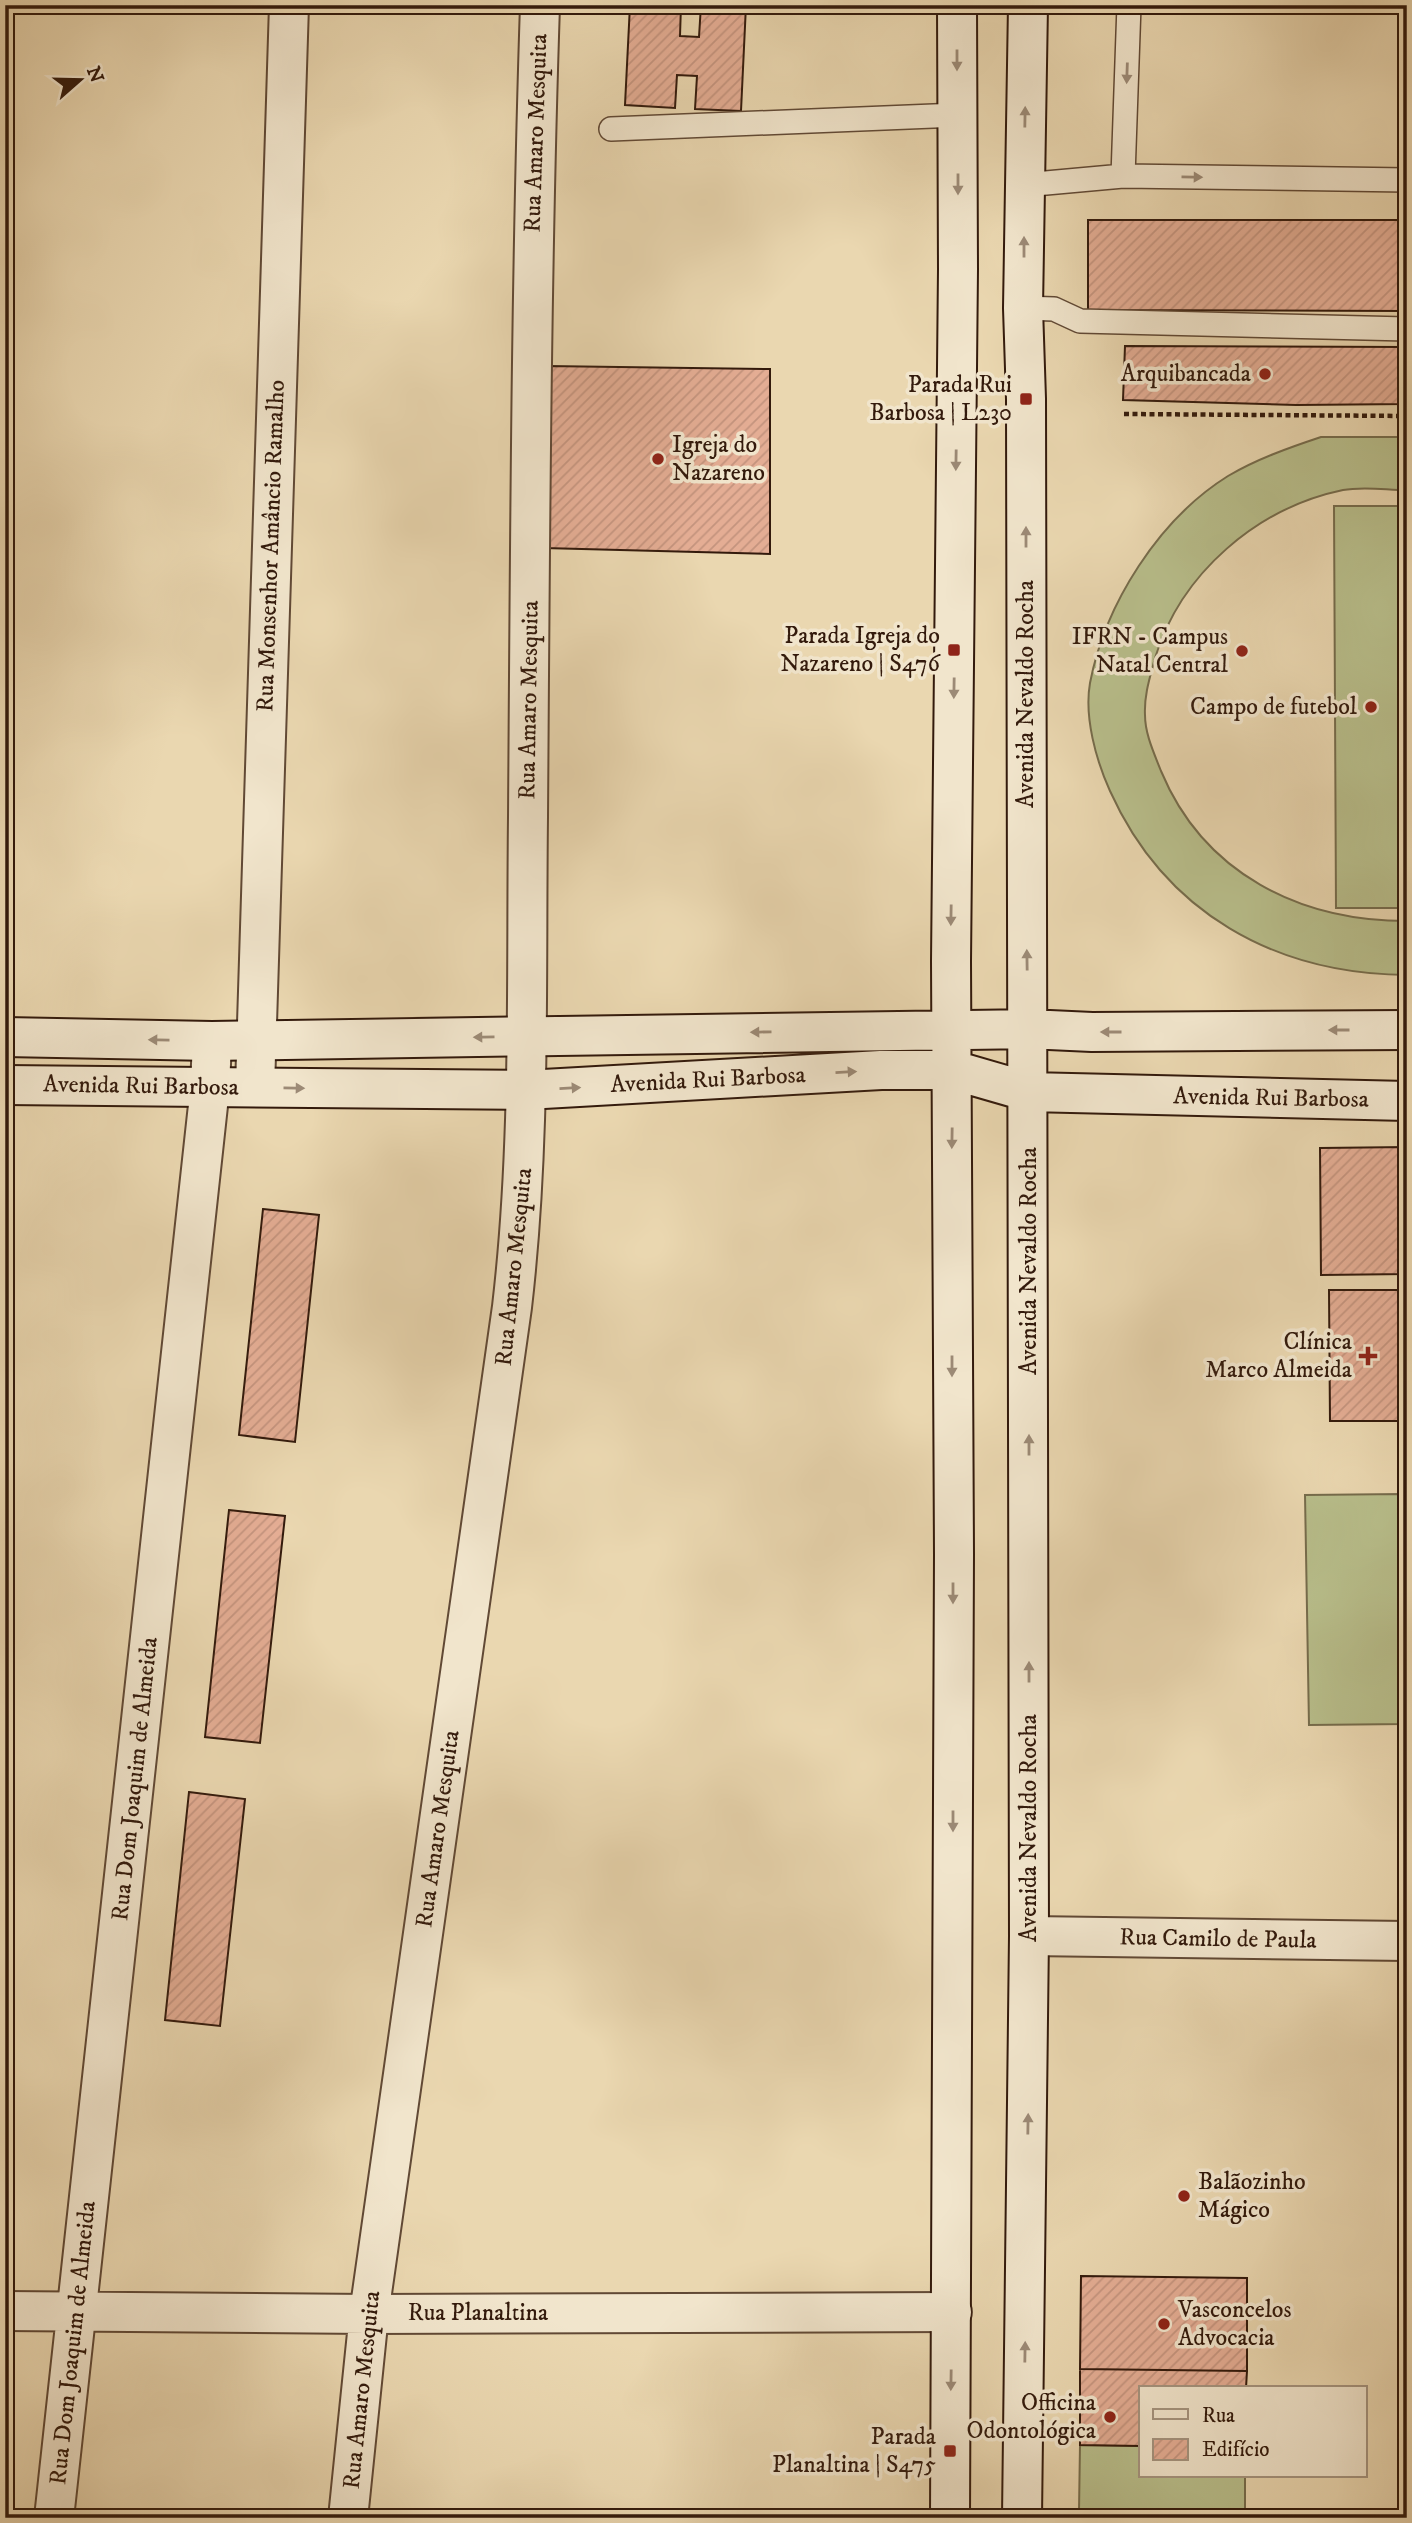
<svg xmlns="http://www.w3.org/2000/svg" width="1412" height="2523" viewBox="0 0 1412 2523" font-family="'IM FELL DW Pica',serif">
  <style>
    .grass { fill: #b8be8b; stroke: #766c4c; stroke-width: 2 }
    .building { fill: url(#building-hatch); stroke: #331a0c; stroke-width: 2 }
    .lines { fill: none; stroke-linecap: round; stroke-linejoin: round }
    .lane-casing { stroke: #614935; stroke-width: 26 }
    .street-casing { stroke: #614935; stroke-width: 42 }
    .secondary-casing { stroke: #331a0c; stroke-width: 42 }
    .path { stroke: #331a0c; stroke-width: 4.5; stroke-dasharray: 5 3.5; stroke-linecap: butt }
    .lane { stroke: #f1e5cc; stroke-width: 23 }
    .street { stroke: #f1e5cc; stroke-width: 38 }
    .secondary { stroke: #f1e5cc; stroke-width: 38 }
    .oneway { fill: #9c8a76 }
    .poi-dot { fill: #8f2418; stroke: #f1e5cc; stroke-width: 2.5 }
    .labels { text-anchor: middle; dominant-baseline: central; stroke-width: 7; stroke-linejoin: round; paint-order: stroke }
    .street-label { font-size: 24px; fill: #331a0c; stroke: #f1e5cc }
    .poi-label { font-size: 24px; fill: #331a0c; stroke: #f1e5cc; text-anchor: end }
  </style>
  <defs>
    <pattern id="building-hatch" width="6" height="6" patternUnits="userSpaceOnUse" patternTransform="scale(1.75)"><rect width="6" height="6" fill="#e4ad94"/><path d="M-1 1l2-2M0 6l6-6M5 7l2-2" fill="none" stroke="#c4947e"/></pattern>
  </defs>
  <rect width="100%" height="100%" fill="#ead7b0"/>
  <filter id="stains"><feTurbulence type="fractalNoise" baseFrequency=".00286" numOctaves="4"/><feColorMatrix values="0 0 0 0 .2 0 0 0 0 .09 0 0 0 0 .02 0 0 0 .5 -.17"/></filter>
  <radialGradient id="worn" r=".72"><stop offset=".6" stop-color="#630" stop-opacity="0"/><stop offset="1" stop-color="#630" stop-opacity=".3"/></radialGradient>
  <path class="grass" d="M 1321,437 L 1407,437 L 1407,490 C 1387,490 1363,486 1343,490 C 1257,508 1181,573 1155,658 C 1150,677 1144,695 1145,715 C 1145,734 1154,753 1161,771 C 1204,874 1300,921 1407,921 L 1407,975 C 1275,974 1165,913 1110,791 C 1096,760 1084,717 1090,683 C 1105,604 1159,519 1228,476 C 1257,459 1288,448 1321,437 Z
    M 1334,506 L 1407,506 L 1407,908 L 1336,908 Z
    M 1402,1494 L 1405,1724 L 1309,1725 L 1305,1495 Z
    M 1080,2445 L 1141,2446 L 1141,2476 L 1245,2476 L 1245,2512 L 1079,2511 Z"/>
  <path class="building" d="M 630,5 L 681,5 L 680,36 L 699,37 L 701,5 L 746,5 L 741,111 L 695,109 L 697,76 L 677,75 L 675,108 L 625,105 Z
    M 1088,220 L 1407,220 L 1407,311 L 1088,310 Z
    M 1125,346 L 1407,347 L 1407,404 L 1296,405 L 1123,400 Z
    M 547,366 L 770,369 L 770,554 L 544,548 Z
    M 1407,1147 L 1407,1274 L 1321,1275 L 1320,1148 Z
    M 263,1209 L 319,1215 L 295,1442 L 239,1435 Z
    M 1329,1290 L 1407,1290 L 1407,1421 L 1330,1421 Z
    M 229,1510 L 285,1516 L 260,1743 L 205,1737 Z
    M 189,1792 L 245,1799 L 220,2026 L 165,2020 Z
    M 1081,2276 L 1247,2278 L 1247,2371 L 1080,2369 Z
    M 1080,2369 L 1247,2371 L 1246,2388 L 1141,2388 L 1141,2446 L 1080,2445 Z"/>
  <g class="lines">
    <defs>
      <path id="lane" d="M 611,129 L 958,115
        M 1123,176 L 1129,5
        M 1024,185 L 1123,176 L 1407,180
        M 1023,308 L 1054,309 L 1080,321 L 1407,329"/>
      <path id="street" d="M 255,1087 L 289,5
        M 1029,1936 L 1407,1941
        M 5,2311 L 369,2314 L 952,2312
        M 54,2518 L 210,1087 L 212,1041
        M 348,2518 L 369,2314 L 512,1307 C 531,1145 526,981 528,817 C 530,546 531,276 540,5"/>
      <path id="secondary" d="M 5,1037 L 212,1041 L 1028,1029 L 1092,1032 L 1407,1030
        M 5,1085 L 526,1090 L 881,1070 L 953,1070 L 1029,1092 L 1407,1101
        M 950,2518 L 954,1554 L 951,961 L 958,269 L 957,5
        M 1022,2518 L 1029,1936 L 1026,399 L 1023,308 L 1028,5"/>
    </defs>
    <use href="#lane" class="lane-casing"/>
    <use href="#street" class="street-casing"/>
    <use href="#secondary" class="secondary-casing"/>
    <path class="path" d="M 1124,414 L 1407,416"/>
    <use href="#lane" class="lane"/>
    <use href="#street" class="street"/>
    <use href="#secondary" class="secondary"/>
  </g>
  <defs><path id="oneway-solid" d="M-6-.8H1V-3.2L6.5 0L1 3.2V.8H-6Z" transform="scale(1.75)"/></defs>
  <g class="oneway">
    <use href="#oneway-solid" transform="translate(957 60) rotate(90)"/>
    <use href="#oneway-solid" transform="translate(1127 73) rotate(92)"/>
    <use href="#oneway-solid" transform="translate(1025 117) rotate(-89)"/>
    <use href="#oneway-solid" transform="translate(1192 177) rotate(1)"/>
    <use href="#oneway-solid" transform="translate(958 184) rotate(90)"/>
    <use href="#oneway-solid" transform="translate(1024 247) rotate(-90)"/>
    <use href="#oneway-solid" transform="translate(956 460) rotate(91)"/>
    <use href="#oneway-solid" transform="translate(1026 537) rotate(-90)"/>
    <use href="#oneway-solid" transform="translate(954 688) rotate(91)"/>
    <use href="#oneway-solid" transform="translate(951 915) rotate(91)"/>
    <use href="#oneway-solid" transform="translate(1027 960) rotate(-91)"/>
    <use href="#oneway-solid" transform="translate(1339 1030) rotate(180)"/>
    <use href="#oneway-solid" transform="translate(761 1032) rotate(179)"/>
    <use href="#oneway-solid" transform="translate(1111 1032) rotate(180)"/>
    <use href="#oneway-solid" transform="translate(484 1037) rotate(179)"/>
    <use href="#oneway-solid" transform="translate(159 1040) rotate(-179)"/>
    <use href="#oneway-solid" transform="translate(846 1072) rotate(-3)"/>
    <use href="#oneway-solid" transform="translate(294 1088) rotate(1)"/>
    <use href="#oneway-solid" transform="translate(570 1088) rotate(-3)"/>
    <use href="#oneway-solid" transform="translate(952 1138) rotate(91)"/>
    <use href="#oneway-solid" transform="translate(952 1366) rotate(90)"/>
    <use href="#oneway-solid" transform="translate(1029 1445) rotate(-90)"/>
    <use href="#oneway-solid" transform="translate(953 1593) rotate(90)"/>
    <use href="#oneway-solid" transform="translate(1029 1672) rotate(-90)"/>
    <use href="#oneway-solid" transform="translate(953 1821) rotate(90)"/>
    <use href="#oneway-solid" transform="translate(1028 2124) rotate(-89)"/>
    <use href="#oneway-solid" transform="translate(1025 2352) rotate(-89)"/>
    <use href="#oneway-solid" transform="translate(951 2380) rotate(91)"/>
  </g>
  <g class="poi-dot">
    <circle cx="1265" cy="374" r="7"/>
    <rect x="1019" y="392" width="14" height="14" rx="3.5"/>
    <circle cx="658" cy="459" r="7"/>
    <rect x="947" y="643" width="14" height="14" rx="3.5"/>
    <circle cx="1242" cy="651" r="7"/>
    <circle cx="1371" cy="707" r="7"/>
    <path d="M1364.5 1345.5h7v7h7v7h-7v7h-7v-7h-7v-7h7z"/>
    <circle cx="1184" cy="2196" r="7"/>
    <circle cx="1164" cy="2324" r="7"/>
    <circle cx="1110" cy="2417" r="7"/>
    <rect x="943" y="2444" width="14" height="14" rx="3.5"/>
  </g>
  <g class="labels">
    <g class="street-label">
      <text transform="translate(536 133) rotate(-88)">Rua Amaro Mesquita</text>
      <text transform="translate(271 546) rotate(-88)">Rua Monsenhor Amâncio Ramalho</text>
      <text transform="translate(1026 694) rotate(-90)">Avenida Nevaldo Rocha</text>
      <text transform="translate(529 700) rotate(-89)">Rua Amaro Mesquita</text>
      <text transform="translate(708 1080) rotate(-3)">Avenida Rui Barbosa</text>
      <text transform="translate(141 1086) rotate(1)">Avenida Rui Barbosa</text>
      <text transform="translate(1271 1098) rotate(1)">Avenida Rui Barbosa</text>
      <text transform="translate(1029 1261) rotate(-90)">Avenida Nevaldo Rocha</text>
      <text transform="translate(514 1267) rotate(-84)">Rua Amaro Mesquita</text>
      <text transform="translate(135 1779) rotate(-84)">Rua Dom Joaquim de Almeida</text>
      <text transform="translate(1029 1828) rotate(-90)">Avenida Nevaldo Rocha</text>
      <text transform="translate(438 1829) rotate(-82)">Rua Amaro Mesquita</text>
      <text transform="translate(1218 1939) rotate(1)">Rua Camilo de Paula</text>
      <text x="478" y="2313">Rua Planaltina</text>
      <text transform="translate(73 2343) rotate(-84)">Rua Dom Joaquim de Almeida</text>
      <text transform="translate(362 2390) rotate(-84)">Rua Amaro Mesquita</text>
    </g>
    <g class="poi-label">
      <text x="1251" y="374">Arquibancada</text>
      <text x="1012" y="385">Parada Rui<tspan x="1012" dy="28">Barbosa | L230</tspan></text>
      <text x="672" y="445" text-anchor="start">Igreja do<tspan x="672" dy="28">Nazareno</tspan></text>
      <text x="940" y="636">Parada Igreja do<tspan x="940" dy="28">Nazareno | S476</tspan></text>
      <text x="1228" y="637">IFRN - Campus<tspan x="1228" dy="28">Natal Central</tspan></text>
      <text x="1357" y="707">Campo de futebol</text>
      <text x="1352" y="1342">Clínica<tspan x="1352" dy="28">Marco Almeida</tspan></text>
      <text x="1198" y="2182" text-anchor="start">Balãozinho<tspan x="1198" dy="28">Mágico</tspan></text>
      <text x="1178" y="2310" text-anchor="start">Vasconcelos<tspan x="1178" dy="28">Advocacia</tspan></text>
      <text x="1096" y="2403">Officina<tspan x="1096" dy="28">Odontológica</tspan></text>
      <text x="936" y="2437">Parada<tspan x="936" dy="28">Planaltina | S475</tspan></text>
    </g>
  </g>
  <rect width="1412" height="2523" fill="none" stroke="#ead7b0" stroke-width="28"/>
  <rect x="7" y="7" width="1398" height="2509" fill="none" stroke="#331a0c" stroke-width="3.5"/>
  <rect x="14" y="14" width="1384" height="2495" fill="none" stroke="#331a0c" stroke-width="2"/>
  <rect x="1139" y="2386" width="228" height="91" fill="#f1e5cc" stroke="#a5947f" stroke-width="2"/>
  <rect x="1153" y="2409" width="35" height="10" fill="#f1e5cc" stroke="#a5947f" stroke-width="2"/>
  <text x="1202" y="2422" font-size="21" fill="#331a0c">Rua</text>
  <rect x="1153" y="2439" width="35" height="21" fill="url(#building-hatch)" stroke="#a5947f" stroke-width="2"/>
  <text x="1202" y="2456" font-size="21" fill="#331a0c">Edifício</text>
  <g transform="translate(80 80) rotate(70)" stroke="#f1e5cc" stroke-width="5" paint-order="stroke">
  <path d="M0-5L12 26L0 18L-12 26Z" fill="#331a0c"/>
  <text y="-10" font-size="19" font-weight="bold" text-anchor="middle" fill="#331a0c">N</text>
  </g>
  <rect width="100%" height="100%" filter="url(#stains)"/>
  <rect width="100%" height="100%" fill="url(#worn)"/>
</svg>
